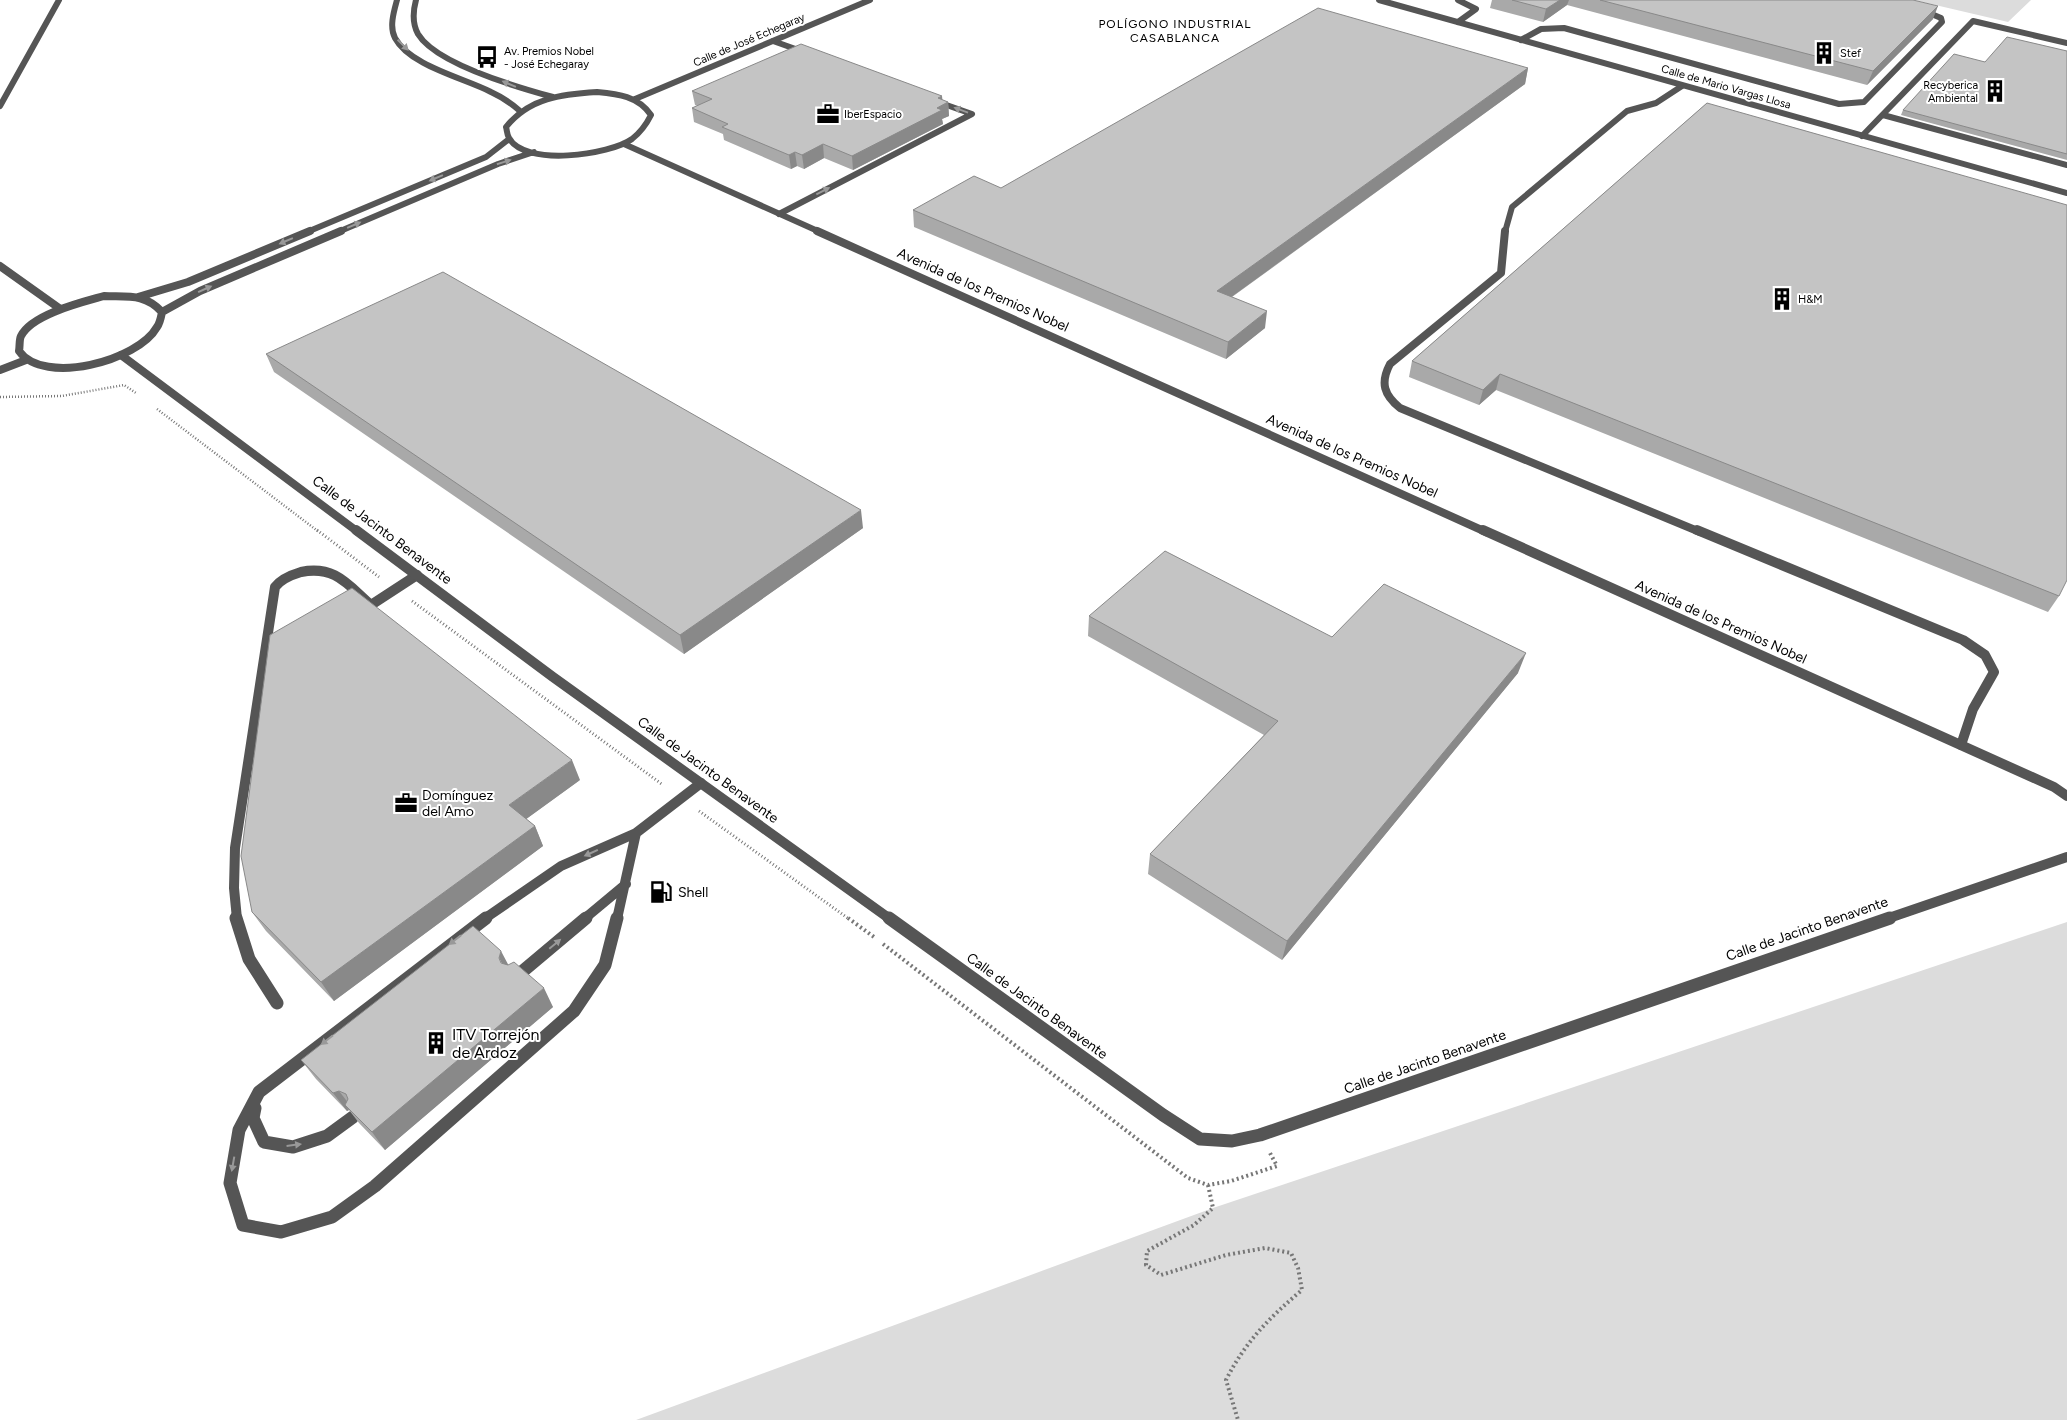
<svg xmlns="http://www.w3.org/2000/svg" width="2067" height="1420" viewBox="0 0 2067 1420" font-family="Figtree,sans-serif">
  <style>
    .green { fill: #dcdcdc }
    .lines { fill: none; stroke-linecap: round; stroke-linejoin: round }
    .path-far2 { stroke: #777; stroke-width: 2.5; stroke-dasharray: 1 2; stroke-linecap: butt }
    .path-far1 { stroke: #777; stroke-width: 3; stroke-dasharray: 1 2.5; stroke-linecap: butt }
    .path { stroke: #777; stroke-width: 4; stroke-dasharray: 2 3; stroke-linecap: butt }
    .service-far3 { stroke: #555; stroke-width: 6 }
    .service-far2 { stroke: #555; stroke-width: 8 }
    .service-far1 { stroke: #555; stroke-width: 10 }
    .service { stroke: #555; stroke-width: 13 }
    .minor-far3 { stroke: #555; stroke-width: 6 }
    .minor-far2 { stroke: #555; stroke-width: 8 }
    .minor-far1 { stroke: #555; stroke-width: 10 }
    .minor { stroke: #555; stroke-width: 13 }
    .tertiary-far1 { stroke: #555; stroke-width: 6 }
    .tertiary { stroke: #555; stroke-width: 8 }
    .wall { fill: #a9a9a9 }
    .shaded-wall { fill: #898989 }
    .building { fill: #c4c4c4; stroke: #898989 }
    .oneway { fill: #999 }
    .labels { text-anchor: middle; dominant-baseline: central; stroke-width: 4; stroke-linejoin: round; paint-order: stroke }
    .far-street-label { font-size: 11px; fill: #000; stroke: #fff }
    .far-poi-label { font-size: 11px; fill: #000; stroke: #fff; text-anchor: start }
    .far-neighbourhood-label { font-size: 12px; letter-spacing: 1px; fill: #000; stroke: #fff }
    .street-label { font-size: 14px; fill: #000; stroke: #fff }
    .poi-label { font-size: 14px; fill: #000; stroke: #fff; text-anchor: start }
    .near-poi-label { font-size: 16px; fill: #000; stroke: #fff; text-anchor: start }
  </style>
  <rect width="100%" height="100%" fill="#fff"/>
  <path class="green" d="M 1914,0 L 2031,0 L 2008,22 Z
    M 2067,922 L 2067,1420 L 636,1420 L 1213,1208 Z"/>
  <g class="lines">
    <path class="path-far2" d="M 0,397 L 62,396 L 124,385 L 136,393
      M 157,409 L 319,532"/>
    <path class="path-far1" d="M 317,530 L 379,577
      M 412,601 L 663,785
      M 699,811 L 849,919"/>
    <path class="path" d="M 848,918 L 874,937
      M 883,944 L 1188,1178 L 1208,1185 L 1231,1181 L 1277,1166 L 1270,1153
      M 1208,1185 L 1213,1208 L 1194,1225 L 1147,1251 L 1146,1265 L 1161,1275 L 1226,1255 L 1265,1248 L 1291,1253 L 1298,1268 L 1302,1290 C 1270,1317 1245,1342 1226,1380 L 1238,1420"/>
    <path class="service-far3" d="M 1458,0 L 1476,9 L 1458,22
      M 1521,40 L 1541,29 L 1564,28 L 1839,104 L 1864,102 L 1942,22 L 1941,18 L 1922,10
      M 773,41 L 804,52
      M 1883,115 L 2067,165
      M 1862,136 L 1973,21 L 2067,43
      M 779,214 L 972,114 L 938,102
      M 1505,232 L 1512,207 L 1627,111 L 1656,103 L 1682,86"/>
    <path class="service-far2" d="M 1505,231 L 1501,273 L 1390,364 C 1380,383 1384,395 1400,408 L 1700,532
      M 0,370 L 26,360"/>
    <path class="service-far1" d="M 1697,530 L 1963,640 L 1985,655 L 1994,672 L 1973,709 L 1961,745
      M 636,833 L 701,783
      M 237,919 L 234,888 L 235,848 L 275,587 C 281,579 291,575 301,572 C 335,565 348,585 371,605 L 417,575
      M 484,919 L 561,866 L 636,833
      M 584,919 L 626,884
      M 617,919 L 636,833"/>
    <path class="service" d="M 236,918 L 249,959 L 277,1003
      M 486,918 L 259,1092 L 239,1130 L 230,1183 L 243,1225 L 281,1232 L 332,1217 L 375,1186 L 574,1011 L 605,965 L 617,918
      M 517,976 L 586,918
      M 255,1108 L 253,1118 L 264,1142 L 293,1147 L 327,1136 L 353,1117"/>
    <path class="minor-far3" d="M 1379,0 L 2067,193
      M 635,99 L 870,0
      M 0,106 L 59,0
      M 624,144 L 820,232"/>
    <path class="minor-far2" d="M 817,231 L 1486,532
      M 0,266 L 59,308
      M 121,355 L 358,532"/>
    <path class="minor-far1" d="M 356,530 L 553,677 L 890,919
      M 1483,530 L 2054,787 L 2067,796
      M 1886,919 L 2067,857"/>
    <path class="minor" d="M 889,918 L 1163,1115 L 1200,1139 L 1232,1141 L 1260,1135 L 1890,918"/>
    <path class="tertiary-far1" d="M 397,0 C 394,11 389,27 395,38 C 410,66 464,78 491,92 C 502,97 511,103 520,111
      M 416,0 C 413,11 412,23 418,34 C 436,64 520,88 553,97
      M 597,92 C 618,94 638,96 651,115 C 646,125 641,132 632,139 C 610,155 524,167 509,138 C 507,135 507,130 506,127 C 529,98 562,94 597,92 Z
      M 307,232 L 486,157 L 509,139
      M 338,232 L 498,164 L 534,152"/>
    <path class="tertiary" d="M 104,296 C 127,297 145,293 162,312 C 161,317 160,323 157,327 C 138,361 44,386 19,351 C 20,346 19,340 21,336 C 32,314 83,302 104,296 Z
      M 138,297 L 188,282 L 310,231
      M 162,312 L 200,291 L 341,231"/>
  </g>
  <path class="wall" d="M 1492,0 L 1913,0 L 1933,19 L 1867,85 L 1567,5 L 1543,22 L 1490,8 Z
    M 2067,51 L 2067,160 L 1901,115 L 1903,110 L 1985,62 Z
    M 1528,68 L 1525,84 L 1232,297 L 1265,328 L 1226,359 L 914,227 L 913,210 L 1001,188 Z
    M 692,91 L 942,96 L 942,100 L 948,102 L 949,116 L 942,119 L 943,124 L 853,170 L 824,158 L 804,169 L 797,166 L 791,169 L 724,140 L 723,134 L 694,122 L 692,108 L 698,106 L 695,105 Z
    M 1707,103 L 2059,596 L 2048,612 L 1496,390 L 1479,405 L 1409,377 L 1412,361 Z
    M 266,354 L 863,528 L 684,654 L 274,372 Z
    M 1089,616 L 1332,637 L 1518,673 L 1282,960 L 1148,874 L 1150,854 L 1264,735 L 1088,636 Z
    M 580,780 L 526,819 L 535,826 L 543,846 L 334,1001 L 266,931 L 252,912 Z
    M 508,965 L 553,1007 L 385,1150 L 359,1123 L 349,1110 L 347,1111 L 316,1079 L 301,1060 Z"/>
  <path class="shaded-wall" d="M 1560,0 L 1569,0 L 1567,5 L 1543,22 L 1546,9 Z
    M 1938,6 L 1933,19 L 1867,85 L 1873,71 Z
    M 1528,68 L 1525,84 L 1216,308 L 1217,291 Z
    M 942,96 L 943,105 L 948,102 L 949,116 L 942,119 L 943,124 L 853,170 L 852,156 Z
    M 823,144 L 824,158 L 804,169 L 802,155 Z
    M 795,152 L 797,166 L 791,169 L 789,155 Z
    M 1267,311 L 1265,328 L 1226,359 L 1228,342 Z
    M 1500,374 L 1496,390 L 1479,405 L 1483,390 Z
    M 861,510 L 863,528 L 684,654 L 680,635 Z
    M 1526,653 L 1518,673 L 1282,960 L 1287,941 Z
    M 572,760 L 580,780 L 518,825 L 509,805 Z
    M 535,826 L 543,846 L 334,1001 L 321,982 Z
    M 501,951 L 511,970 L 509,977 L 499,958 Z
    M 544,988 L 553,1007 L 385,1150 L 372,1132 Z
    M 339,1091 L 353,1109 L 345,1105 L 349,1110 L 347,1111 L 333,1093 Z"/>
  <path class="building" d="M 1512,0 L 1560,0 L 1546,9 Z
    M 1600,0 L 1913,0 L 1938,6 L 1873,71 Z
    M 1318,8 L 1528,68 L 1217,291 L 1267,311 L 1228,342 L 913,210 L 974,176 L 1001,188 Z
    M 2007,37 L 2067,51 L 2067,154 L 1903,110 L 1954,54 L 1985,62 Z
    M 801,44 L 942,96 L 938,98 L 948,102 L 937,108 L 942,110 L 852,156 L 823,144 L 802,155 L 795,152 L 789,155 L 722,127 L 728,124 L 692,108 L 712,99 L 692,91 Z
    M 1707,103 L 2067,205 L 2067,580 L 2059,596 L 1500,374 L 1483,390 L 1412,361 Z
    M 443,272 L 861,510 L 680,635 L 266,354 Z
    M 1165,551 L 1332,637 L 1384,584 L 1526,653 L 1287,941 L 1150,854 L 1278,721 L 1089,616 Z
    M 352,588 L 572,760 L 509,805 L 535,826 L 321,982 L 252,912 L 241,856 L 270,635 Z
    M 473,926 L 501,951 L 499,958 L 501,963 L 508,965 L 514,962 L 544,988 L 372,1132 L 345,1105 L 348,1099 L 346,1094 L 339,1091 L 333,1093 L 301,1060 Z"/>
  <defs><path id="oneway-solid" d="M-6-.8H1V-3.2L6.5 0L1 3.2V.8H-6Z" transform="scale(1.25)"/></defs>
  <g class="oneway">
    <use href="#oneway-solid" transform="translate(403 45) rotate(44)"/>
    <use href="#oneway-solid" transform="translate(509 84) rotate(-157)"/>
    <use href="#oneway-solid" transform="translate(961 110) rotate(-160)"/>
    <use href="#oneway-solid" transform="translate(504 162) rotate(-18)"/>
    <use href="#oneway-solid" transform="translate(436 178) rotate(157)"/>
    <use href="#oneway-solid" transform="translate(823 191) rotate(-27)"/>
    <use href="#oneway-solid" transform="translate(354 225) rotate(-23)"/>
    <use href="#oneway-solid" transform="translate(286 241) rotate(157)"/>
    <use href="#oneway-solid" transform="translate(205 289) rotate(-24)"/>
    <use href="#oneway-solid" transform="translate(591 853) rotate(156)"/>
    <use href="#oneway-solid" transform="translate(455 940) rotate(142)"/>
    <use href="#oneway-solid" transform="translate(555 944) rotate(-40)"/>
    <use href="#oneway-solid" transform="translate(327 1040) rotate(142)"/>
    <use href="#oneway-solid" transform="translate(294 1145) rotate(-7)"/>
    <use href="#oneway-solid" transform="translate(233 1164) rotate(100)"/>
  </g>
  <defs>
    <symbol id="building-bare" viewBox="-9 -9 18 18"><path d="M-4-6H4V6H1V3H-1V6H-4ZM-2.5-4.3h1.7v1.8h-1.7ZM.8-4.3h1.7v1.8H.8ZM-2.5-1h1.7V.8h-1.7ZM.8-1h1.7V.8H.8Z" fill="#000" stroke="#fff" stroke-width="2.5" paint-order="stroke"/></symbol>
    <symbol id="bus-bare" viewBox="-9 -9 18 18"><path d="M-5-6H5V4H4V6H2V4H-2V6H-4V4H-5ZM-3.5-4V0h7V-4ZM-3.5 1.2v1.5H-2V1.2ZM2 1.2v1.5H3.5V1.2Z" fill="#000" stroke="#fff" stroke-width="2.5" paint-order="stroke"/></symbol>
    <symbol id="office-bare" viewBox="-9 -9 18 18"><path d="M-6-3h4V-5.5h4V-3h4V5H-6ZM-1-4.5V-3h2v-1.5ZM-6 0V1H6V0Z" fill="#000" stroke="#fff" stroke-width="2.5" paint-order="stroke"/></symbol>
    <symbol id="fuel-bare" viewBox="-9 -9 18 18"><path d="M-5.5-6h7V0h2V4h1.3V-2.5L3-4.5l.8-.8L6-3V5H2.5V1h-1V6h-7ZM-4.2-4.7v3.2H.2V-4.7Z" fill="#000" stroke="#fff" stroke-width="2.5" paint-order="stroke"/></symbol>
  </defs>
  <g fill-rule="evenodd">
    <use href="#building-bare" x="1808" y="37" width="32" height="32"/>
    <use href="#bus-bare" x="471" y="41" width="32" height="32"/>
    <use href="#building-bare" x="1979" y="75" width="32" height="32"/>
    <use href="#office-bare" x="812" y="98" width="32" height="32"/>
    <use href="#building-bare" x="1766" y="283" width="32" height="32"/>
    <use href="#office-bare" x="390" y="787" width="32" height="32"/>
    <use href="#fuel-bare" x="645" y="876" width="32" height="32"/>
    <use href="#building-bare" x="420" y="1027" width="32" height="32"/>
  </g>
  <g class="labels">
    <g class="far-street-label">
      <text transform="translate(749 40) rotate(-23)">Calle de José Echegaray</text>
      <text transform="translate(1726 87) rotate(16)">Calle de Mario Vargas Llosa</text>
    </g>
    <g class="far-poi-label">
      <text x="504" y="51">Av. Premios Nobel<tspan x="504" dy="13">- José Echegaray</tspan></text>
      <text x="1840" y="53">Stef</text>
      <text x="1978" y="85" text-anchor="end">Recyberica<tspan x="1978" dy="13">Ambiental</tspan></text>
      <text x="844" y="114">IberEspacio</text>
      <text x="1798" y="299">H&amp;M</text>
    </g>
    <g class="far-neighbourhood-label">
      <text x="1175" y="24">POLÍGONO INDUSTRIAL<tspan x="1175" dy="14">CASABLANCA</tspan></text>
    </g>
    <g class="street-label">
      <text transform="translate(983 290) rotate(24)">Avenida de los Premios Nobel</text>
      <text transform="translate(1352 456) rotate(24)">Avenida de los Premios Nobel</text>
      <text transform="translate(382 530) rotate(37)">Calle de Jacinto Benavente</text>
      <text transform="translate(1721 622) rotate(24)">Avenida de los Premios Nobel</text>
      <text transform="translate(708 770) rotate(36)">Calle de Jacinto Benavente</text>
      <text transform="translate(1807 929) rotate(-19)">Calle de Jacinto Benavente</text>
      <text transform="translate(1037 1006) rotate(36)">Calle de Jacinto Benavente</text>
      <text transform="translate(1425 1062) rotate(-19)">Calle de Jacinto Benavente</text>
    </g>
    <g class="poi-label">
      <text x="422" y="795">Domínguez<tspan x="422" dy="16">del Amo</tspan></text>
      <text x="678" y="892">Shell</text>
    </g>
    <g class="near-poi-label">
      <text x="452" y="1034">ITV Torrejón<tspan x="452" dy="18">de Ardoz</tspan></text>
    </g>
  </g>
</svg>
